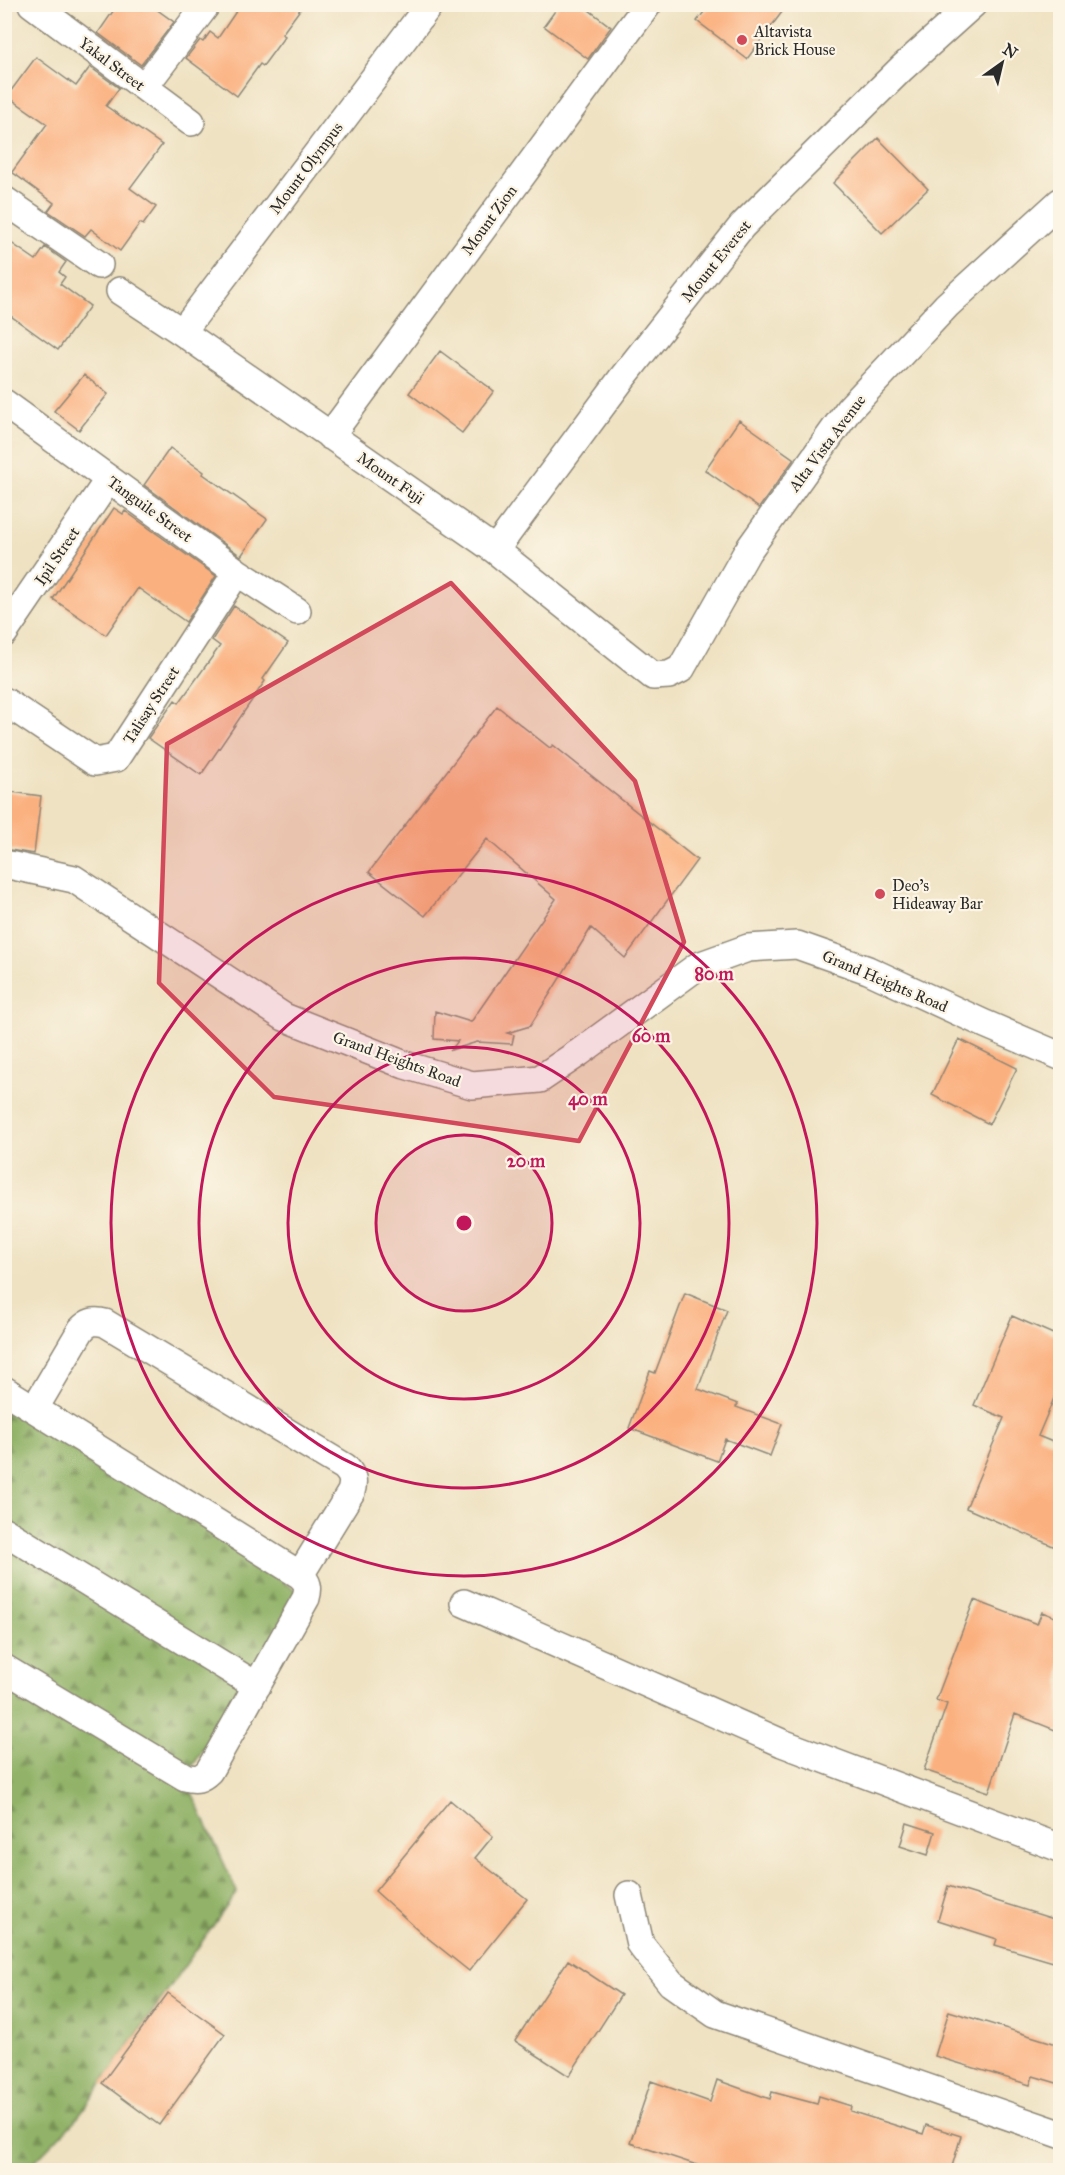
<svg xmlns="http://www.w3.org/2000/svg" width="1065" height="2175" viewBox="0 0 1065 2175" font-family="'IM FELL Great Primer',serif">
  <style>
    .forest { fill: url(#forest-firs); stroke: #5e6e49; stroke-width: 1.5 }
    .building { fill: #fbb07f }
    .lines { fill: none; stroke-linecap: round; stroke-linejoin: round }
    .street-casing { stroke: #8d8676; stroke-width: 30 }
    .street { stroke: #fff; stroke-width: 27 }
    .marked { fill: #d1495b; fill-opacity: 0.2; stroke: #d1495b; stroke-width: 4.5; stroke-linejoin: round }
    .ring { fill: none; stroke: #c2185b; stroke-width: 3 }
    .poi-dot { fill: #d1495b; stroke: #fcf5e5; stroke-width: 2 }
    .labels { text-anchor: middle; dominant-baseline: central; stroke-width: 4.5; stroke-linejoin: round; paint-order: stroke }
    .poi-label { font-size: 16px; fill: #2b2b2b; stroke: #fcf5e5; text-anchor: start }
    .street-label { font-size: 16px; fill: #2b2b2b; stroke: #fcf5e5 }
    .centre { fill: #c2185b; stroke: #fcf5e5; stroke-width: 3 }
    .ring-label { font-size: 18px; text-anchor: middle; font-weight: bold; fill: #c2185b; stroke: #fcf5e5; stroke-width: 4.5; stroke-linejoin: round; paint-order: stroke }
  </style>
  <defs>
    <pattern id="forest-firs" width="22" height="20" patternUnits="userSpaceOnUse" patternTransform="scale(1.5)"><rect width="22" height="20" fill="#91b267"/><path d="M5 1l3.5 6h-7zM16 11l3.5 6h-7z" fill="#779155"/></pattern>
  </defs>
  <rect width="100%" height="100%" fill="#fcf5e5"/>
  <filter id="ink" filterUnits="userSpaceOnUse"><feTurbulence type="fractalNoise" baseFrequency=".0167" numOctaves="2"/><feDisplacementMap in="SourceGraphic" scale="12" xChannelSelector="R" yChannelSelector="G"/><feConvolveMatrix kernelMatrix="1 2 1 2 8 2 1 2 1" color-interpolation-filters="sRGB"/></filter>
  <filter id="wash" filterUnits="userSpaceOnUse"><feTurbulence type="fractalNoise" baseFrequency=".008" numOctaves="4" result="noise"/><feDisplacementMap in="SourceGraphic" scale="24" xChannelSelector="R" yChannelSelector="G"/><feGaussianBlur stdDeviation="1.35" result="paint"/><feColorMatrix in="noise" values="0 0 0 0 0 0 0 0 0 0 0 0 0 0 0 0 0 1.4 0 .05"/><feComposite in="paint" operator="in"/></filter>
  <g filter="url(#wash)">
    <rect width="100%" height="100%" fill="#efe2c2"/>
    <path class="forest" d="M 5,1390 L 35,1408 L 306,1598 L 185,1777 L 237,1892 L 79,2116 L 26,2170 L 5,2170 Z"/>
    <g id="blocks">
      <path class="building" d="M 118,4 L 149,4 L 174,22 L 141,65 L 98,33 Z
        M 241,4 L 304,4 L 282,34 L 285,36 L 263,66 L 260,64 L 237,96 L 186,58 L 200,40 L 203,42 L 210,32 L 218,38 Z
        M 560,4 L 581,4 L 611,27 L 588,59 L 544,26 Z
        M 710,4 L 788,4 L 747,59 L 697,21 Z
        M 36,57 L 76,86 L 90,67 L 119,88 L 106,106 L 162,145 L 130,188 L 156,207 L 143,225 L 140,223 L 120,251 L 91,229 L 85,236 L 54,215 L 48,211 L 54,203 L 12,172 L 47,124 L 7,96 Z
        M 878,138 L 928,189 L 882,233 L 833,183 Z
        M 4,238 L 36,260 L 45,247 L 66,262 L 59,272 L 65,277 L 60,284 L 90,306 L 58,350 L 4,311 Z
        M 440,351 L 494,391 L 462,433 L 409,393 Z
        M 84,375 L 108,394 L 79,430 L 54,411 Z
        M 739,420 L 794,459 L 759,508 L 705,470 Z
        M 170,448 L 204,472 L 203,474 L 267,519 L 241,556 L 144,485 Z
        M 114,508 L 123,514 L 125,511 L 216,576 L 186,622 L 138,588 L 106,635 L 53,599 Z
        M 234,606 L 288,643 L 263,679 L 265,681 L 201,775 L 148,738 L 175,700 L 179,703 L 220,646 L 212,640 Z
        M 497,706 L 550,748 L 553,745 L 697,860 L 625,958 L 591,928 L 530,1026 L 507,1033 L 514,1035 L 512,1044 L 477,1042 L 451,1050 L 458,1041 L 434,1039 L 435,1011 L 471,1022 L 556,899 L 487,839 L 425,916 L 369,872 Z
        M 4,791 L 41,796 L 34,854 L 4,849 Z
        M 959,1039 L 1017,1068 L 989,1124 L 932,1095 Z
        M 685,1293 L 727,1310 L 698,1389 L 738,1404 L 736,1407 L 782,1424 L 770,1456 L 725,1439 L 717,1461 L 629,1428 L 650,1371 L 655,1373 Z
        M 1012,1316 L 1060,1337 L 1060,1384 L 1038,1436 L 1060,1445 L 1060,1549 L 966,1508 L 1004,1418 L 974,1405 Z
        M 974,1600 L 1037,1624 L 1042,1612 L 1060,1619 L 1060,1732 L 1015,1714 L 989,1792 L 924,1770 L 947,1704 L 936,1700 Z
        M 450,1800 L 493,1836 L 475,1858 L 527,1899 L 469,1971 L 424,1935 L 375,1891 Z
        M 907,1823 L 935,1832 L 928,1855 L 900,1846 Z
        M 948,1886 L 1060,1921 L 1060,1964 L 995,1945 L 997,1939 L 938,1920 Z
        M 568,1960 L 621,1995 L 569,2076 L 515,2041 Z
        M 168,1993 L 225,2034 L 159,2125 L 102,2083 Z
        M 949,2011 L 1060,2045 L 1060,2084 L 1033,2076 L 1030,2085 L 935,2056 Z
        M 717,2080 L 770,2099 L 772,2092 L 817,2104 L 819,2096 L 851,2106 L 850,2111 L 923,2134 L 926,2125 L 961,2136 L 951,2170 L 712,2170 L 630,2143 L 651,2081 L 710,2102 Z"/>
    </g>
  </g>
  <g filter="url(#ink)">
    <use href="#blocks" fill-opacity="0" stroke="#8d8676" stroke-width="1.5"/>
    <g class="lines">
      <defs>
        <path id="street" d="M 32,4 L 191,122
          M 144,87 L 207,4
          M 4,200 L 99,265
          M 120,291 L 182,332 L 495,550 L 653,676 L 669,675 L 681,669 L 747,552 L 849,409 L 947,305 L 1060,202
          M 182,332 L 430,4
          M 4,403 L 237,572 L 297,611
          M 330,436 L 648,4
          M 495,550 L 623,377 L 742,226 L 902,68 L 973,4
          M 4,633 L 109,479
          M 4,701 L 95,762 L 116,758 L 237,572
          M 4,864 L 74,879 L 284,1017 L 405,1065 L 472,1085 L 540,1079 L 580,1052 L 698,966 L 748,948 L 797,945 L 868,970 L 985,1024 L 1060,1056
          M 4,1390 L 300,1575 C 308,1582 309,1588 306,1598 L 209,1771 C 201,1779 196,1780 185,1777 L 4,1668
          M 35,1408 L 81,1330 C 88,1322 94,1320 105,1323 L 345,1467 C 353,1476 354,1481 351,1492 L 300,1575
          M 4,1531 L 257,1686
          M 464,1603 L 782,1743 L 1060,1848
          M 629,1895 L 640,1944 L 671,1983 L 715,2014 L 1060,2134"/>
      </defs>
      <use href="#street" class="street-casing"/>
      <use href="#street" class="street"/>
    </g>
  </g>
  <path class="marked" d="M 451,583 L 635,781 L 684,942 L 579,1141 L 274,1097 L 159,983 L 167,744 Z"/>
  <circle cx="464" cy="1223" r="88" fill="#c2185b" fill-opacity=".12"/>
  <g class="ring">
    <circle cx="464" cy="1223" r="88"/>
    <circle cx="464" cy="1223" r="176"/>
    <circle cx="464" cy="1223" r="265"/>
    <circle cx="464" cy="1223" r="353"/>
  </g>
  <g class="poi-dot">
    <circle cx="742" cy="40" r="6"/>
    <circle cx="880" cy="894" r="6"/>
  </g>
  <g class="labels">
    <g class="poi-label">
      <text x="754" y="31">Altavista<tspan x="754" dy="18">Brick House</tspan></text>
      <text x="892" y="885">Deo's<tspan x="892" dy="18">Hideaway Bar</tspan></text>
    </g>
    <g class="street-label">
      <text transform="translate(112 64) rotate(37)">Yakal Street</text>
      <text transform="translate(306 168) rotate(-53)">Mount Olympus</text>
      <text transform="translate(489 220) rotate(-54)">Mount Zion</text>
      <text transform="translate(716 261) rotate(-51)">Mount Everest</text>
      <text transform="translate(827 443) rotate(-53)">Alta Vista Avenue</text>
      <text transform="translate(391 478) rotate(35)">Mount Fuji</text>
      <text transform="translate(150 509) rotate(36)">Tanguile Street</text>
      <text transform="translate(57 556) rotate(-56)">Ipil Street</text>
      <text transform="translate(151 705) rotate(-57)">Talisay Street</text>
      <text transform="translate(885 981) rotate(23)">Grand Heights Road</text>
      <text transform="translate(397 1059) rotate(20)">Grand Heights Road</text>
    </g>
  </g>
  <circle cx="464" cy="1223" r="9" class="centre"/>
  <g class="ring-label">
    <text x="714" y="980">80 m</text>
    <text x="651" y="1042">60 m</text>
    <text x="588" y="1105">40 m</text>
    <text x="526" y="1167">20 m</text>
  </g>
  <rect width="1065" height="2175" fill="none" stroke="#fcf5e5" stroke-width="24"/>
  <g transform="translate(1002 63) rotate(34)" stroke="#fcf5e5" stroke-width="4.5" paint-order="stroke">
  <path d="M0-4.5L10 22L0 15L-10 22Z" fill="#2b2b2b"/>
  <text y="-9" font-size="16" font-weight="bold" text-anchor="middle" fill="#2b2b2b">N</text>
  </g>
</svg>
